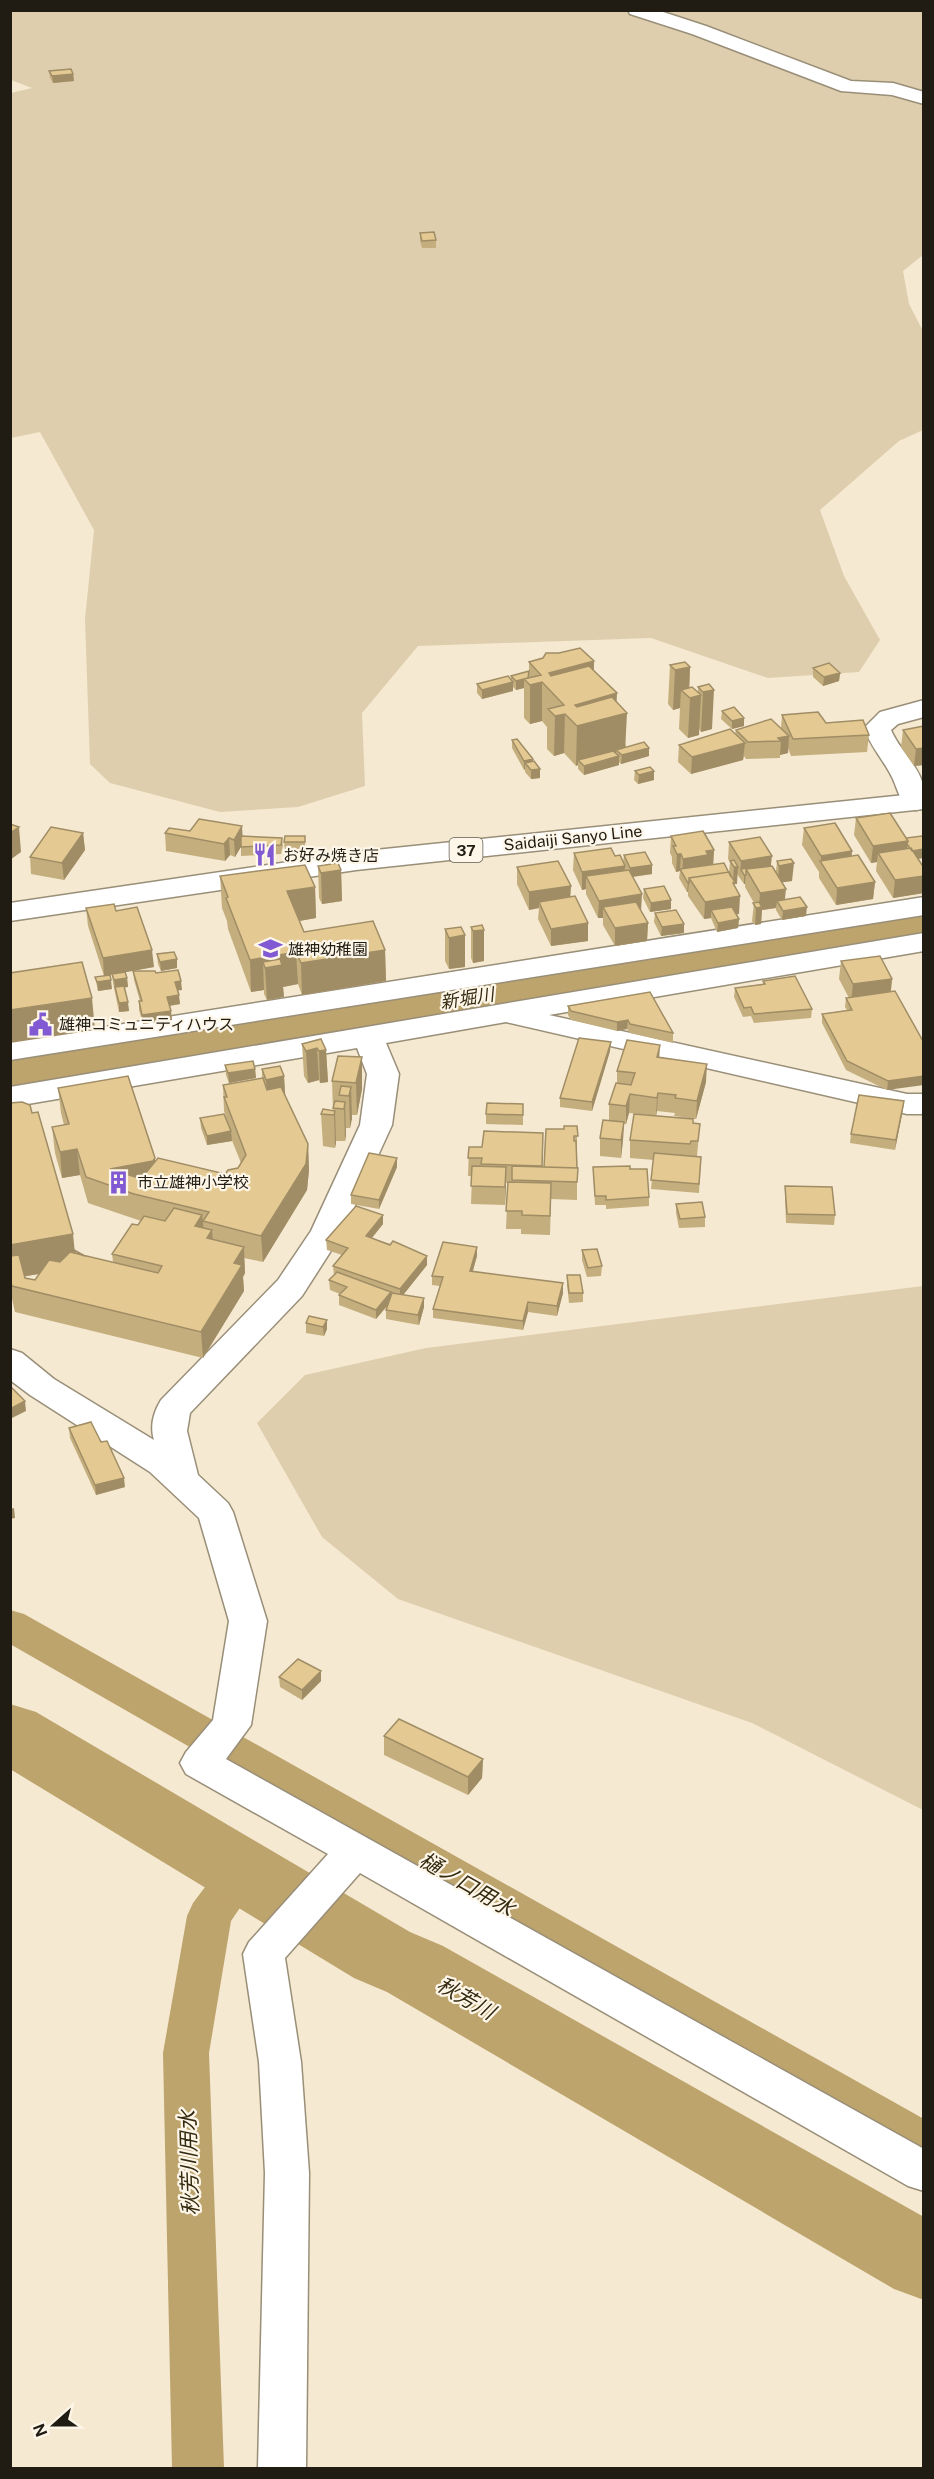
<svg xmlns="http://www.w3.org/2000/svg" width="934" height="2479" viewBox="0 0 934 2479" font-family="'Public Sans','Noto Sans JP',sans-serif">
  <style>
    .green { fill: #deceae }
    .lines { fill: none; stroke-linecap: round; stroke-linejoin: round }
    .canal { fill: #bda36c; fill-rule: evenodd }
    .river { fill: #bda36c; fill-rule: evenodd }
    .minor-casing { stroke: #998e78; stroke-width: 3 }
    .primary-casing { stroke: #998e78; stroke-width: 3 }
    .minor { fill: #fff; fill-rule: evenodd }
    .primary { fill: #fff; fill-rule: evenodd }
    .wall { fill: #c4ae7e; fill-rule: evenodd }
    .shaded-wall { fill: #a08d66 }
    .building { fill: #e4ca92; stroke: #a08d66; stroke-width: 1.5 }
    .labels { text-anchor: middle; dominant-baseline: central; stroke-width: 4.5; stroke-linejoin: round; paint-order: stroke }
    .shield { fill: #fef7e9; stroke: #635e53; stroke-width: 1.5 }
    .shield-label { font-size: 15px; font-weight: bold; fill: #201c13 }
    .street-label { font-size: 16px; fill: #201c13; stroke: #fef7e9 }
    .poi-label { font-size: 16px; fill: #201c13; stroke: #fef7e9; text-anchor: start }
    .water-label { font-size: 18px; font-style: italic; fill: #352a10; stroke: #fef7e9 }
    .near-water-label { font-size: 21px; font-style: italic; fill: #352a10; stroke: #fef7e9 }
  </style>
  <rect width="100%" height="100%" fill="#f5e9d1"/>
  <path class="green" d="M 11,11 L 923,11 L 923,255 L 903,271 L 909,304 L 923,331 L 923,430 L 899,441 L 820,510 L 844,576 L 880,640 L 859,672 L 768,678 L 651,638 L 418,646 L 362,713 L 365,786 L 298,807 L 220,812 L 110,783 L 90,764 L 85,619 L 94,530 L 40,432 L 11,438 L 11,93 L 32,88 L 11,80 Z
    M 923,1286 L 923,1810 L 752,1723 L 398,1599 L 322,1537 L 257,1423 L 305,1375 L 426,1348 Z"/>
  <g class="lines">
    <path class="canal" d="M 10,1610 L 24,1614 L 924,2119 L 924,2164 L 907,2158 L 10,1644 Z
      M 243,1853 L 259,1858 L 265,1871 L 231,1921 L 209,2053 L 224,2468 L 172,2468 L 163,2053 L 187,1916 L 193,1903 L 227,1858 Z"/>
    <path class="river" d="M 924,906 L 924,940 L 10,1090 L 10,1054 Z
      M 10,1704 L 36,1712 L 410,1932 L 443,1946 L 924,2217 L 924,2300 L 894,2289 L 387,1992 L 354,1978 L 10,1769 Z"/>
    <defs>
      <path id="minor" d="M 628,10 L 657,10 L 706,26 L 851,81 L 893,83 L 924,92 L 924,104 L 892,95 L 841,91 L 692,34 L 630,14 Z
        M 924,700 L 924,717 L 898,724 L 891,730 C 899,749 917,764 923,784 C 925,792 924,801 924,808 L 916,810 L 906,808 C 900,799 897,788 892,777 C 883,759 872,749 864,728 L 880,712 Z
        M 924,897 L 924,915 L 10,1060 L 10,1042 Z
        M 924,933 L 924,951 L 549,1015 L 907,1094 L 924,1094 L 924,1114 L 907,1114 L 506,1022 L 386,1043 L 399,1074 L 392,1125 L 343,1232 L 302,1296 L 190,1413 L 187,1431 L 198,1475 L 228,1503 L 233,1512 L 267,1621 L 251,1725 L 226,1759 L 924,2149 L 924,2191 L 908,2186 L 360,1873 L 285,1958 L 301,2062 L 309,2173 L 306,2468 L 258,2468 L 265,2173 L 259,2062 L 243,1954 L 249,1942 L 328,1854 L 186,1774 L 180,1763 L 186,1752 L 213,1720 L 229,1621 L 199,1518 L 150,1472 L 30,1395 L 10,1380 L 10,1349 L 22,1353 L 54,1379 L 154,1440 C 150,1427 153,1413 161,1400 L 278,1280 L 311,1231 L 360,1125 L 367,1074 L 357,1048 L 10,1107 L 10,1087 Z"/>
      <path id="primary" d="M 924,793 L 924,809 L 356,870 L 10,921 L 10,903 L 356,852 Z"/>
    </defs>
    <use href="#minor" class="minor-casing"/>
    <use href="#primary" class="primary-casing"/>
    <use href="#minor" class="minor"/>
    <use href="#primary" class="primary"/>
  </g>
  <path class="wall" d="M 49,71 L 73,74 L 74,81 L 53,83 L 50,78 Z
    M 420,233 L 436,240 L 436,248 L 422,248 L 420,241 Z
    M 594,661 L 594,671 L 617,702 L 626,747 L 649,756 L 621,764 L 619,762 L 619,765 L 584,775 L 578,769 L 578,765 L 576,766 L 564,753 L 554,756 L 547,749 L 547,727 L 542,721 L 530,724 L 524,718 L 524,688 L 516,690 L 513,687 L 513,691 L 482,699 L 477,693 L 477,684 L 511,680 L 511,676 L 529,671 L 529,662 Z
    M 670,665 L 690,667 L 689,688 L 698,693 L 698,687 L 709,684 L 712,729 L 701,732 L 699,729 L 699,735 L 688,738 L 679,729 L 680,708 L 673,710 L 668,704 Z
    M 813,668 L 840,673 L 839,681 L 823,686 L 813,677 Z
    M 722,711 L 744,718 L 744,726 L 732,729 L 721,719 Z
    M 782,715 L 826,723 L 869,735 L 867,752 L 791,756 L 788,748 L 788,753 L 780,755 L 780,758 L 746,759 L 744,756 L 743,760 L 691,774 L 678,762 L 679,745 L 735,734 L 736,730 L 781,728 Z
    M 924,726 L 924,765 L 914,766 L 901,747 L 903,730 Z
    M 512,740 L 533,759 L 533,761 L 540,778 L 531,779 L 525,772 L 525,769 L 524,770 L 512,748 Z
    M 635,771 L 654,771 L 654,780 L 638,784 L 634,780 Z
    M 890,813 L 924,868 L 924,893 L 893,898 L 876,871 L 877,862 L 871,863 L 854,835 L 856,818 Z
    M 242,826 L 242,836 L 282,838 L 283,846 L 281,854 L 241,856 L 241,847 L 235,857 L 230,855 L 225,861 L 166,851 L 165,833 Z
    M 804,828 L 852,856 L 875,882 L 873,899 L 836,905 L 819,878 L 819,872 L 802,845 Z
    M 83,833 L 85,850 L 64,880 L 31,874 L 30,857 Z
    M 305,836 L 305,851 L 285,851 L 284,842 Z
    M 671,836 L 714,850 L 713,864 L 729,873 L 730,862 L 728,859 L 729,842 L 771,866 L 776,872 L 777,861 L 792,881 L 782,882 L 785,900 L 806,916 L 782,920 L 776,910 L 776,908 L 762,910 L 761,924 L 755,925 L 752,921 L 754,903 L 745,887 L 745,884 L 744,884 L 737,874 L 737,884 L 735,884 L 735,886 L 739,914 L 736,914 L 739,919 L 738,928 L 717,932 L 711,918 L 704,919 L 688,896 L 688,892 L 687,892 L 679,878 L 680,871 L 676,872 L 672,863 L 672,857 L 670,853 Z
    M 574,853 L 615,856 L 623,863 L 624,855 L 652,874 L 633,877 L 641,911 L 648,923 L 647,941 L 615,946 L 603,925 L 603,918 L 598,918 L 586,894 L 586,889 L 582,890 L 573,870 Z
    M 318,866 L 341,870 L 342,901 L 322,904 L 319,898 Z
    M 517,867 L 570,897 L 588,923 L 588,941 L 551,946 L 538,919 L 539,908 L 529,910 L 517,884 Z
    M 220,876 L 315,887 L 316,918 L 299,921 L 304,932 L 385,950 L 386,981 L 302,995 L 298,984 L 283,987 L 284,997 L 267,1000 L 264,994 L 264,990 L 251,992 L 228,929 L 227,921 L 222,908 Z
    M 644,889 L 671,909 L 650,912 L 643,898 Z
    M 86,908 L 116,911 L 154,967 L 115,974 L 127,978 L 128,987 L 124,987 L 129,1011 L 119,1012 L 113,983 L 112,974 L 107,975 L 112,989 L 98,991 L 95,977 L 104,976 L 88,926 Z
    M 655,913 L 684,924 L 684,933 L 661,936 L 654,922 Z
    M 471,927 L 484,930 L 484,961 L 473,963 L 471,958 Z
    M 445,929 L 465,935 L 465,967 L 449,969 L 445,961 Z
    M 157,954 L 177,959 L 177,968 L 161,971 L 158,964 Z
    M 841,961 L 892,979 L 891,992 L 924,1043 L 887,1090 L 846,1070 L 822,1023 L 822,1014 L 847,1010 L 845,1007 L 846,998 L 849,998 L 839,979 Z
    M 133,971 L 156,973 L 182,990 L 177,990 L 180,1004 L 170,1006 L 172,1020 L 143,1024 L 139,1010 L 139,1001 L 140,1001 L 134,980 Z
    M 763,981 L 812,1009 L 811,1018 L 754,1023 L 751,1016 L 743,1017 L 734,997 L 735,988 L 763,984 Z
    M 650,992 L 673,1033 L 673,1043 L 630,1033 L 627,1029 L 617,1031 L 571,1020 L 568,1015 L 568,1006 Z
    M 302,1044 L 326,1050 L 328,1082 L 320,1083 L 319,1080 L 308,1083 L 304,1076 Z
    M 610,1051 L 592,1111 L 560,1107 L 560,1098 Z
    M 362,1057 L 362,1089 L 357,1115 L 352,1115 L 350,1128 L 346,1128 L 346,1135 L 345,1141 L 336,1141 L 335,1148 L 323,1146 L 321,1114 L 333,1110 L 332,1081 Z
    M 660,1057 L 706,1082 L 696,1119 L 693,1119 L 693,1123 L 700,1124 L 697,1156 L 701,1157 L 699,1193 L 651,1189 L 654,1160 L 630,1158 L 630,1140 L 650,1115 L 629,1113 L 626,1124 L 624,1124 L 623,1140 L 621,1158 L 600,1156 L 600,1138 L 609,1120 L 609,1104 L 617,1083 L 617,1071 ZM 657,1111 L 675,1113 L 674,1116 L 689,1118 L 656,1116 Z
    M 225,1065 L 255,1069 L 256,1078 L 229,1083 L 226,1075 Z
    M 262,1069 L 284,1076 L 285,1097 L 308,1144 L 309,1170 L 307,1190 L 263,1262 L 244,1258 L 245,1273 L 243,1277 L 244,1291 L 203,1358 L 15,1312 L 10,1290 L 10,1094 L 12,1103 L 74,1250 L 85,1256 L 113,1262 L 112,1254 L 141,1221 L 88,1203 L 80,1175 L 62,1178 L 55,1153 L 52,1127 L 64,1125 L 61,1113 L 58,1088 L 156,1161 L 225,1174 L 238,1168 L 241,1163 L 231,1138 L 232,1141 L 207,1145 L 201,1128 L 200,1118 L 226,1117 L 224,1111 L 223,1085 L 262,1078 ZM 40,1274 L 35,1280 L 25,1278 L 24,1276 Z
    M 904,1101 L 895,1150 L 850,1143 L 851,1134 Z
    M 523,1104 L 523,1125 L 486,1124 L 486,1114 Z
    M 577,1126 L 577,1200 L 551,1199 L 550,1235 L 521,1234 L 521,1229 L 506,1229 L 508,1183 L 506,1183 L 505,1205 L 471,1204 L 472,1176 L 468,1176 L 469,1147 L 482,1147 L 543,1133 L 542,1167 L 544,1167 L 564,1129 Z
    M 397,1167 L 379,1209 L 351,1204 L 351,1195 Z
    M 593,1167 L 630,1169 L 649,1197 L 649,1206 L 606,1209 L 606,1205 L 595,1205 Z
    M 785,1186 L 835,1215 L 834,1225 L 786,1223 L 785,1195 Z
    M 676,1204 L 705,1217 L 705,1227 L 679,1228 L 676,1213 Z
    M 383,1215 L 383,1224 L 372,1238 L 427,1256 L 427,1265 L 403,1295 L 424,1307 L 419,1325 L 386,1319 L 386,1310 L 388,1305 L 376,1319 L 339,1305 L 339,1295 L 340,1294 L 330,1290 L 329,1280 L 334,1275 L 333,1266 L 342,1255 L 327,1250 L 326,1240 Z
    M 582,1250 L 602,1266 L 601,1276 L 587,1277 L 582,1260 Z
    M 477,1256 L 473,1271 L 563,1293 L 557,1316 L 528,1312 L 523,1330 L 433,1318 L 433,1309 L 440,1286 L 432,1285 L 432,1276 Z
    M 567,1275 L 583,1293 L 583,1302 L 569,1303 L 567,1284 Z
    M 327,1320 L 327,1329 L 324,1336 L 306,1333 L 306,1323 Z
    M 69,1428 L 101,1442 L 125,1487 L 96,1495 L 70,1438 Z
    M 321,1671 L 321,1681 L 302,1700 L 280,1687 L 279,1677 Z
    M 384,1736 L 483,1759 L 482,1778 L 468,1795 L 384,1755 Z"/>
  <path class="shaded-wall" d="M 73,74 L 74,81 L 53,83 L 52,76 Z
    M 594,661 L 593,700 L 617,693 L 616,716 L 627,713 L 625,752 L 616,750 L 616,755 L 578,760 L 578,765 L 576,766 L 577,726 L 564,705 L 549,681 L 542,683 L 542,721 L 530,724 L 530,685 L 541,675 Z
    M 690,667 L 689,697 L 681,690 L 680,708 L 673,710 L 675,670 Z
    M 840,673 L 839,681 L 823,686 L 824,677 Z
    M 524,679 L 524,688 L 516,690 L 516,681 Z
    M 513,682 L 513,691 L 482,699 L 482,690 Z
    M 714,690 L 712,729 L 701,732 L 703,692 Z
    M 701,695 L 699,735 L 688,738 L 690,698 Z
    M 565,714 L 564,753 L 554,756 L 555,716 Z
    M 744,718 L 744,726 L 732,729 L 732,721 Z
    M 789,736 L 788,753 L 780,755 L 781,741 L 778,738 Z
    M 745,743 L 743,760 L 691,774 L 692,757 Z
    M 649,748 L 649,756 L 621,764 L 622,755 Z
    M 924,748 L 924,765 L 914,766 L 916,749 Z
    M 619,756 L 619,765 L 584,775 L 584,766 Z
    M 533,759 L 533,768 L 525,763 L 525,769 L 524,770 L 524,761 Z
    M 540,769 L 540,778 L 531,779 L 531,770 Z
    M 654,771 L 654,780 L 638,784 L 639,775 Z
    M 242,826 L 243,843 L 235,857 L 234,840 Z
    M 19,827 L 21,852 L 10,860 L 10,833 Z
    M 83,833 L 85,850 L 64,880 L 62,863 Z
    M 229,838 L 230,855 L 225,861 L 224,844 Z
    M 908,841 L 906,858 L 878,853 L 877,862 L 871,863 L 873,846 Z
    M 924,849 L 924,858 L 911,860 L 912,851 Z
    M 714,850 L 713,867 L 682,874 L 683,859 L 706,851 Z
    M 852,851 L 851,868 L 821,861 L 821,856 Z
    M 677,854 L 681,854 L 680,871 L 676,872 Z
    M 772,856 L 770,873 L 746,869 L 745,884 L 744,884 L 744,875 L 741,869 L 740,878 L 741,861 Z
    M 794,863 L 792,881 L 778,883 L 779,866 Z
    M 652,865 L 652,874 L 630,877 L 630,868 Z
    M 625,866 L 624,884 L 586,876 L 586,889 L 582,890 L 582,872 Z
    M 734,867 L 738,867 L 737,884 L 735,884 L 735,883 L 733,883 Z
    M 341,870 L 342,901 L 322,904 L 321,873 Z
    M 924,876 L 924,893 L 893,898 L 895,880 Z
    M 875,882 L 873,899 L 836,905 L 837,888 Z
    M 688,883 L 689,883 L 688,892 L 687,892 Z
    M 571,886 L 570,904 L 539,902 L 539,908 L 529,910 L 529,892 Z
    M 315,887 L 316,918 L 288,923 L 287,891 Z
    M 786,889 L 784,907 L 777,901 L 776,908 L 762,910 L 761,924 L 755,925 L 756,908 L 759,907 L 760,893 Z
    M 642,894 L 641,912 L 603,907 L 603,918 L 598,918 L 599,901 Z
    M 740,896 L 739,914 L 715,917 L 711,910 L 711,918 L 704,919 L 705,902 Z
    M 671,900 L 671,909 L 650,912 L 651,903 Z
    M 807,907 L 806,916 L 782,920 L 783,911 Z
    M 739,919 L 738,928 L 717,932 L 718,923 Z
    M 588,923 L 588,941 L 551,946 L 551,929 Z
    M 648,923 L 647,941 L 615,946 L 615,928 Z
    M 684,924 L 684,933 L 661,936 L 662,927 Z
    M 484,930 L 484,961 L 473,963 L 473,931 Z
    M 465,935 L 465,967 L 449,969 L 449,938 Z
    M 152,950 L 154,967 L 104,976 L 103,958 Z
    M 385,950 L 386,981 L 302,995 L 301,963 Z
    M 296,952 L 298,984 L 283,987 L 284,997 L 267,1000 L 265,968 L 263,962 L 264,990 L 251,992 L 250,960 Z
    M 177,959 L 177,968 L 161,971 L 160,962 Z
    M 127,978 L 128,987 L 115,989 L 114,980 Z
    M 892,979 L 890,997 L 851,1002 L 853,984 Z
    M 111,980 L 112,989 L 98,991 L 97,982 Z
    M 181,981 L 182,990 L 175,991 L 175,982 Z
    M 179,995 L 180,1004 L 167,1006 L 167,997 Z
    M 92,998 L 95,1030 L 10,1043 L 10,1010 Z
    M 128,1002 L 129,1011 L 119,1012 L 119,1003 Z
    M 171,1011 L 172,1020 L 143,1024 L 142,1015 Z
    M 628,1020 L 627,1029 L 617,1031 L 617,1022 Z
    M 611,1042 L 610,1051 L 592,1111 L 592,1102 Z
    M 660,1045 L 659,1062 L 657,1057 Z
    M 317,1048 L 319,1080 L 308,1083 L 306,1051 Z
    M 326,1050 L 328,1082 L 320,1083 L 319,1051 Z
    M 362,1057 L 362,1089 L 357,1115 L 356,1083 Z
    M 707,1064 L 706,1082 L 696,1119 L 697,1101 Z
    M 255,1069 L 256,1078 L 229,1083 L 228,1073 Z
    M 284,1076 L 286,1108 L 268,1112 L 266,1080 Z
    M 924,1076 L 924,1085 L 887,1090 L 888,1081 Z
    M 351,1087 L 352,1119 L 350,1128 L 349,1096 Z
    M 658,1093 L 657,1111 L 656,1116 L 657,1098 Z
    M 630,1094 L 629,1113 L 626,1124 L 626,1106 Z
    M 904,1101 L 903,1110 L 895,1150 L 896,1140 Z
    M 345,1102 L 346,1135 L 345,1141 L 344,1109 Z
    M 335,1111 L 336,1143 L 335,1148 L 334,1115 Z
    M 624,1122 L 623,1140 L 621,1158 L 621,1140 Z
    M 231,1131 L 232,1141 L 207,1145 L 207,1136 Z
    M 308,1144 L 309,1170 L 307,1190 L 263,1262 L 261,1236 Z
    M 77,1149 L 80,1175 L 62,1178 L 60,1152 Z
    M 155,1158 L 157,1184 L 110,1169 Z
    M 397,1158 L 397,1167 L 379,1209 L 379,1200 Z
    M 506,1167 L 506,1185 L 505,1205 L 505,1187 Z
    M 202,1215 L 203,1221 L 204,1241 L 195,1226 Z
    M 383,1215 L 383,1224 L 366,1245 L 366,1236 Z
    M 212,1230 L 214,1256 L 207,1238 Z
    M 73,1234 L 76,1263 L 67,1269 L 10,1279 L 10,1245 Z
    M 244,1247 L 245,1273 L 243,1277 L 244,1291 L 203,1358 L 201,1332 L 234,1263 Z
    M 477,1247 L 477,1256 L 470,1280 L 470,1271 Z
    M 427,1256 L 427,1265 L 400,1299 L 400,1289 Z
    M 563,1283 L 563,1293 L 557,1316 L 557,1306 Z
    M 391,1292 L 391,1301 L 376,1319 L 376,1310 Z
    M 424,1298 L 424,1307 L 419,1325 L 418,1315 Z
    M 528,1302 L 528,1312 L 523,1330 L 523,1321 Z
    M 327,1320 L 327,1329 L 324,1336 L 323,1327 Z
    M 25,1401 L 26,1411 L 10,1419 L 10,1409 Z
    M 124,1478 L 125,1487 L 96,1495 L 95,1485 Z
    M 14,1508 L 15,1518 L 10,1519 L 10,1509 Z
    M 321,1671 L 321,1681 L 302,1700 L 302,1690 Z
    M 483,1759 L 482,1778 L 468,1795 L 468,1777 Z"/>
  <path class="building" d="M 71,69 L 73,74 L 52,76 L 49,71 Z
    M 434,232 L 436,240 L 422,241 L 420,233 Z
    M 580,648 L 594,661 L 549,673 L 551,676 L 589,666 L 617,693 L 575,705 L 577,707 L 612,697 L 627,713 L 577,726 L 565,714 L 555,716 L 548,709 L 564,705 L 542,682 L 530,685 L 524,679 L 541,675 L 529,662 L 543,658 L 546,653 L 559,653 Z
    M 685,662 L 690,667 L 675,670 L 670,665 Z
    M 829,663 L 840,673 L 824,677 L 813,668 Z
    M 529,671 L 528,678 L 516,681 L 511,676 Z
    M 508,676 L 513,682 L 482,690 L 477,684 Z
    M 709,684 L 714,690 L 703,692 L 698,687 Z
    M 692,687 L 701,695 L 690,698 L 681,690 Z
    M 734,707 L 744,718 L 732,721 L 722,711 Z
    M 818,712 L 826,723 L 863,720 L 869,735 L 793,739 L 782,715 Z
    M 771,719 L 789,736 L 778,738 L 781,741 L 748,742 L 736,730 Z
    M 924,726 L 924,748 L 916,749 L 903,730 Z
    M 730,729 L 745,743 L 692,757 L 679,745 Z
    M 517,739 L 533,759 L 524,761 L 512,740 Z
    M 644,742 L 649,748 L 622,755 L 616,750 Z
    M 613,751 L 619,756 L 584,766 L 578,760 Z
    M 534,761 L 540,769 L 531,770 L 525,763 Z
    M 650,767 L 654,771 L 639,775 L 635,771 Z
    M 890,813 L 908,841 L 873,846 L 856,818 Z
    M 199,819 L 242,826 L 234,840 L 229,838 L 224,844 L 165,833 L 169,828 L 190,831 Z
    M 835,823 L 852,851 L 821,856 L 804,828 Z
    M 10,824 L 19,827 L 10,833 Z
    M 51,827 L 83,833 L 62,863 L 30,857 Z
    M 703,831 L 714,850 L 706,851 L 708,855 L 683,859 L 681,854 L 677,854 L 673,846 L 676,846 L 671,836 Z
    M 241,836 L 282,838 L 281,845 L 241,847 Z
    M 285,836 L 305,836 L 305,842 L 284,842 Z
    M 922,836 L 924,838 L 924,849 L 912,851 L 907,844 L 908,841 L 906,838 Z
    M 760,837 L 772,856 L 741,861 L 729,842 Z
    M 611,848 L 615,856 L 620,855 L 625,866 L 582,872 L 574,853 Z
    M 911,848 L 924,868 L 924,876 L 895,880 L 878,853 Z
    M 645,852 L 652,865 L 630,868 L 624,855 Z
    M 858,855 L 875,882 L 837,888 L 820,861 Z
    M 791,859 L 794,863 L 779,866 L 777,861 Z
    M 734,860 L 738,867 L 734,867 L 730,861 Z
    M 558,861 L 571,886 L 529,892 L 517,867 Z
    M 338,863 L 341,870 L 321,873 L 318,866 Z
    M 724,863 L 731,877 L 729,872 L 689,878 L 689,883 L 688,883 L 680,869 Z
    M 305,865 L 315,887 L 287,891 L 304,932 L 373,921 L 385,950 L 301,963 L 296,952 L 250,960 L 226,898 L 228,897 L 220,876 Z
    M 761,866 L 762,867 L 746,869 L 746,875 L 744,875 L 741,869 Z
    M 772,866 L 786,889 L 760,893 L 746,869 Z
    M 629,870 L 642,894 L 599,901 L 586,876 Z
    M 729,872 L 735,883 L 733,883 L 740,896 L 705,902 L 689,878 Z
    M 664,886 L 671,900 L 651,903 L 644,889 Z
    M 575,896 L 588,923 L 551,929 L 539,902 Z
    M 800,897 L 807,907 L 783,911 L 777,901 Z
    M 636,902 L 648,923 L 615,928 L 603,907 Z
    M 759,902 L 762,907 L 756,908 L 753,903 Z
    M 114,904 L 116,911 L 137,907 L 152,950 L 103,958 L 86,908 Z
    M 732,907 L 739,919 L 718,923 L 711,910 Z
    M 676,910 L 684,924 L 662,927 L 655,913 Z
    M 482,925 L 484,930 L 473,931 L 471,927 Z
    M 461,927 L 465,935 L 449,938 L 445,929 Z
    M 174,952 L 177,959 L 160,962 L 157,954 Z
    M 880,956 L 892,979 L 853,984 L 841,961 Z
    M 280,959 L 282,965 L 265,968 L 263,962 Z
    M 82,962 L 92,998 L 10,1010 L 10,973 Z
    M 178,970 L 181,981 L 175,982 L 179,995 L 167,997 L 171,1011 L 142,1015 L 139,1001 L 142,1001 L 133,971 L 155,971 L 156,973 Z
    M 125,972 L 127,978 L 114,980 L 112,974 Z
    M 110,975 L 111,980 L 97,982 L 95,977 Z
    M 795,976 L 812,1009 L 754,1014 L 751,1007 L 744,1008 L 735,988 L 765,984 L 763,981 Z
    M 124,986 L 128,1002 L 119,1003 L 115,987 Z
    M 895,991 L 924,1043 L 924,1076 L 888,1081 L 847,1061 L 822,1014 L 852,1010 L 846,998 Z
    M 650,992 L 673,1033 L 630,1024 L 628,1020 L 617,1022 L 571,1011 L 568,1006 Z
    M 579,1038 L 611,1042 L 592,1102 L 560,1098 Z
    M 321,1039 L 326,1050 L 319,1051 L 317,1048 L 306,1051 L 302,1044 Z
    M 627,1040 L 660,1045 L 657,1057 L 707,1064 L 697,1101 L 675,1098 L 676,1095 L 658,1093 L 657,1098 L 630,1094 L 626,1106 L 609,1104 L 616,1083 L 631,1085 L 635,1073 L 617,1071 Z
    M 338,1056 L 362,1057 L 356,1083 L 332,1081 Z
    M 253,1061 L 255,1069 L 228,1073 L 225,1065 Z
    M 280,1066 L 284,1076 L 266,1080 L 262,1069 Z
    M 128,1076 L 155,1158 L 153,1161 L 110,1169 L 141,1179 L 158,1158 L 225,1174 L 228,1170 L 238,1168 L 246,1155 L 224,1097 L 227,1097 L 223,1085 L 263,1078 L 267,1090 L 281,1087 L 308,1144 L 306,1164 L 261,1236 L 203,1221 L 209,1212 L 134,1194 L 86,1177 L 77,1149 L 60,1152 L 52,1127 L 69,1124 L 58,1088 Z
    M 341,1086 L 351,1087 L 349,1096 L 339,1095 Z
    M 859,1095 L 904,1101 L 896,1140 L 851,1134 Z
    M 335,1101 L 345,1102 L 344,1109 L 333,1108 Z
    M 22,1102 L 30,1105 L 32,1113 L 38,1112 L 73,1234 L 10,1245 L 10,1103 Z
    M 487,1103 L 523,1104 L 523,1115 L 486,1114 Z
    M 323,1109 L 335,1111 L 334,1115 L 321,1114 Z
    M 224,1114 L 231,1131 L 207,1136 L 200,1118 Z
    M 634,1114 L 693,1119 L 693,1123 L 700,1124 L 698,1141 L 691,1141 L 690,1144 L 630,1140 Z
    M 603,1120 L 624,1122 L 621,1140 L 600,1138 Z
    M 564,1126 L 577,1126 L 578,1136 L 574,1136 L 574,1141 L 576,1141 L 577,1168 L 544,1167 L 546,1129 L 564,1129 Z
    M 484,1131 L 543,1133 L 542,1166 L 481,1164 L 482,1158 L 468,1158 L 469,1147 L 482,1147 Z
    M 369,1153 L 397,1158 L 379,1200 L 351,1195 Z
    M 654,1153 L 701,1157 L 699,1184 L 651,1180 Z
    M 472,1166 L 506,1167 L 505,1187 L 471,1186 Z
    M 512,1166 L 578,1168 L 577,1182 L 512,1180 Z
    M 630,1166 L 630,1169 L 647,1169 L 649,1197 L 606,1200 L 606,1196 L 595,1196 L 593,1167 Z
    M 508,1182 L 551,1183 L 550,1216 L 522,1215 L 522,1211 L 506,1211 Z
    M 785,1186 L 832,1187 L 835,1215 L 787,1214 Z
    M 702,1202 L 705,1217 L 680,1219 L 676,1204 Z
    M 356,1206 L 383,1215 L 366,1236 L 390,1245 L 393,1241 L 427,1256 L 400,1289 L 333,1266 L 348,1248 L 326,1240 Z
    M 174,1208 L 202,1215 L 195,1226 L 212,1230 L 207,1238 L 244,1247 L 234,1263 L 242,1265 L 201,1332 L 12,1286 L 10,1279 L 10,1256 L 19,1255 L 25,1278 L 35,1280 L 49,1260 L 60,1262 L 70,1252 L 158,1273 L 162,1266 L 112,1254 L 132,1224 L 138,1225 L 144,1216 L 165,1221 Z
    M 443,1242 L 477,1247 L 470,1271 L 563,1283 L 557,1306 L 528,1302 L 523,1321 L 433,1309 L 443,1277 L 432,1276 Z
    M 597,1249 L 602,1266 L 588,1268 L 582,1250 Z
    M 74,1250 L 85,1256 L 75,1253 Z
    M 337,1272 L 391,1292 L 376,1310 L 339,1295 L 347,1287 L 329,1280 Z
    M 567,1275 L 580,1275 L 583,1293 L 569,1293 Z
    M 392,1293 L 424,1298 L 418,1315 L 386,1310 Z
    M 309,1316 L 327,1320 L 323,1327 L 306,1323 Z
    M 10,1386 L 25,1401 L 10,1409 Z
    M 91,1422 L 101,1442 L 107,1441 L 124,1478 L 95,1485 L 69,1428 Z
    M 298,1659 L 321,1671 L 302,1690 L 279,1677 Z
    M 399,1719 L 483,1759 L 468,1777 L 384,1736 Z"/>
  <defs>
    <symbol id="restaurant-bare" viewBox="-9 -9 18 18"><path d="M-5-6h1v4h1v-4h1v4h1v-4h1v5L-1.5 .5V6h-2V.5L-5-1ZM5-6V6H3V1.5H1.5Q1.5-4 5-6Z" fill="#8059d3" stroke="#fef7e9" stroke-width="2.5" paint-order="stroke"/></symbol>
    <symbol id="school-bare" viewBox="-9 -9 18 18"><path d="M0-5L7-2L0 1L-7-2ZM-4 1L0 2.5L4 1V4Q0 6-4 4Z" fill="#8059d3" stroke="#fef7e9" stroke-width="2.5" paint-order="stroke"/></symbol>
    <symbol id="civic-bare" viewBox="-9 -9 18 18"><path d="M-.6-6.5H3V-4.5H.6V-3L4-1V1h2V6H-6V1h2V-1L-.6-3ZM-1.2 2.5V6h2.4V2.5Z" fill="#8059d3" stroke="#fef7e9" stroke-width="2.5" paint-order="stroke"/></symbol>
    <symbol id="building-bare" viewBox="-9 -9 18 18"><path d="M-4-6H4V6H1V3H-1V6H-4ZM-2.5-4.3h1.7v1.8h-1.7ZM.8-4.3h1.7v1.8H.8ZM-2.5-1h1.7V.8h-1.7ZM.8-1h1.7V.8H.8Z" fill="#8059d3" stroke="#fef7e9" stroke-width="2.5" paint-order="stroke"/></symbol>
  </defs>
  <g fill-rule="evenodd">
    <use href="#restaurant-bare" x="248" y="838" width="33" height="33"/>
    <use href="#school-bare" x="254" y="932" width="33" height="33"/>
    <use href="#civic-bare" x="24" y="1008" width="33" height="33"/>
    <use href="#building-bare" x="102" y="1166" width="33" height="33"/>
  </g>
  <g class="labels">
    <rect class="shield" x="449.5" y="838" width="33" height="24" rx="4.5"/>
    <g class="shield-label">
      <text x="466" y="850">37</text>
    </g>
    <g class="street-label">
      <text transform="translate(573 838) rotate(-6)">Saidaiji Sanyo Line</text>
    </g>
    <g class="poi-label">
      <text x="283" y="855">お好み焼き店</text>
      <text x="288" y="949">雄神幼稚園</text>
      <text x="59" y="1024">雄神コミュニティハウス</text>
      <text x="137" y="1182">市立雄神小学校</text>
    </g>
    <g class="water-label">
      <text transform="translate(467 998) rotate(-9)">新堀川</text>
    </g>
    <g class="near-water-label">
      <text transform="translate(467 1884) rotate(30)">樋ノ口用水</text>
      <text transform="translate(466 1998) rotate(30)">秋芳川</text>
      <text transform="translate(189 2163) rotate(-92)">秋芳川用水</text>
    </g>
  </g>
  <rect width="934" height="2479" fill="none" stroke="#201c13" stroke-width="24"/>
  <g transform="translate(54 2425) rotate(249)" stroke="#fef7e9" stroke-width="4.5" paint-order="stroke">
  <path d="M0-4.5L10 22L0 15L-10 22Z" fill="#201c13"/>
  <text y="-9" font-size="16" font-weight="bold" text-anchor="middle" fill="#201c13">N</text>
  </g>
</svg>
